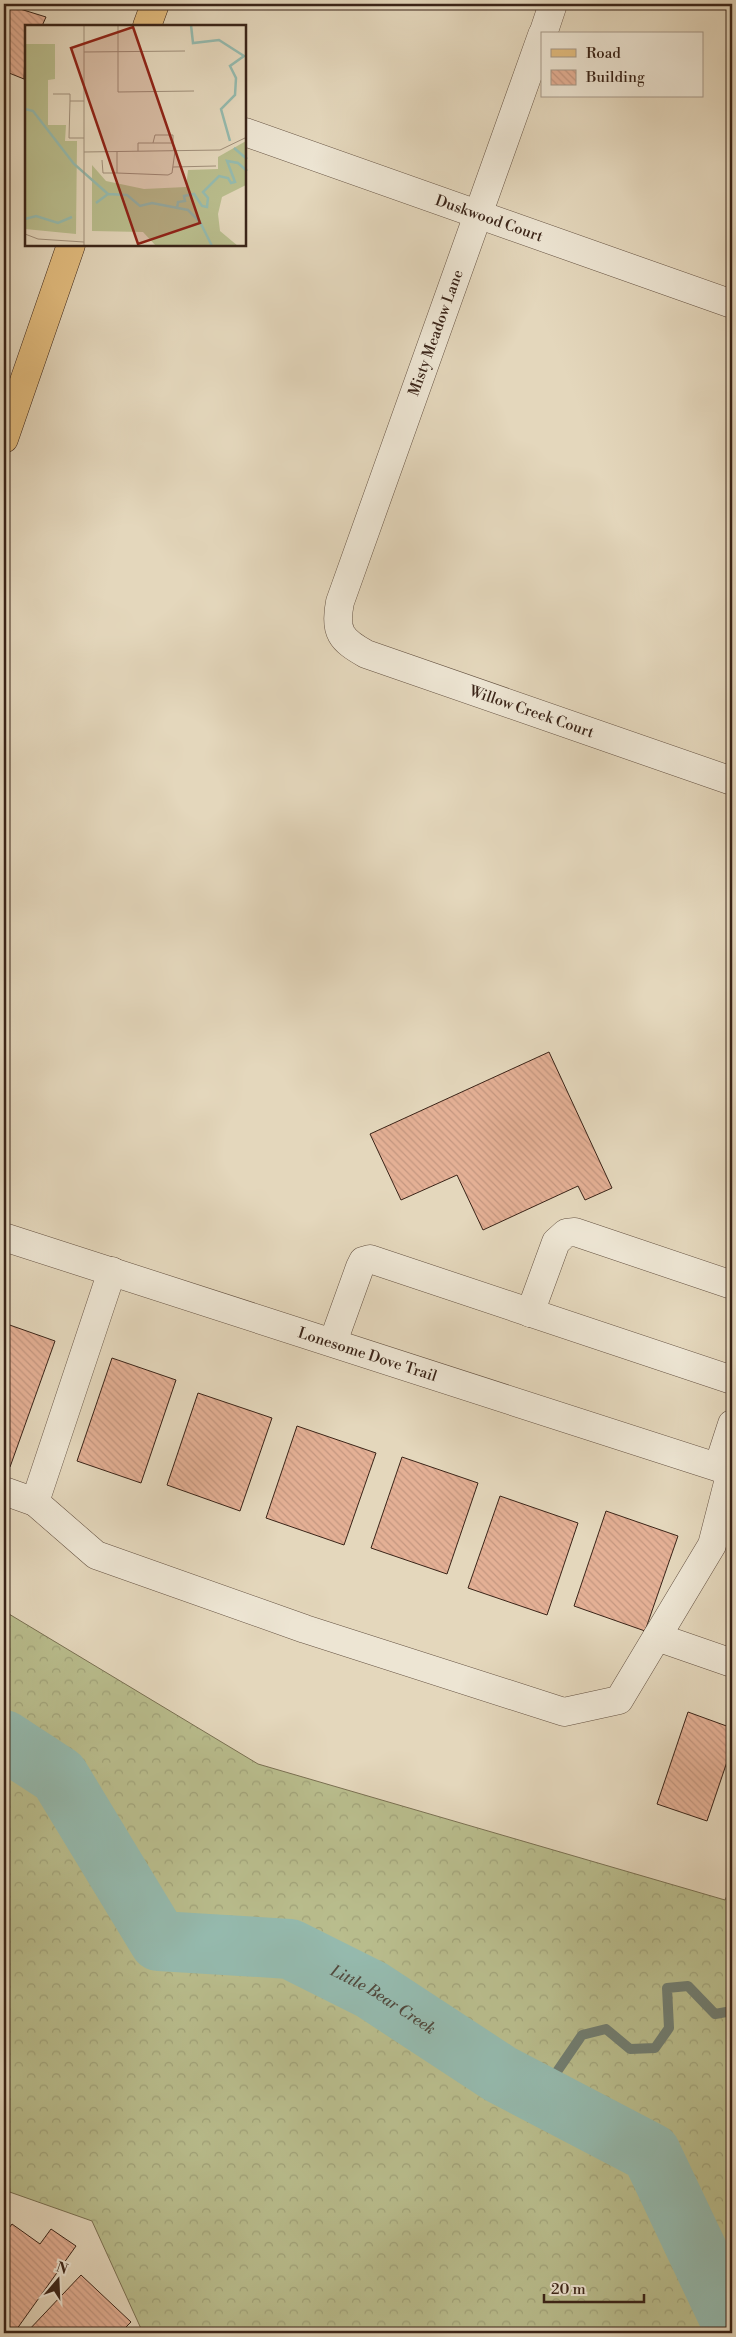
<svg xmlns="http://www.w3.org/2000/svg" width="736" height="2337" viewBox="0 0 736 2337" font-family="'Libre Bodoni',serif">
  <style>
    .forest { fill: url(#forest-crowns); stroke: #7a7052 }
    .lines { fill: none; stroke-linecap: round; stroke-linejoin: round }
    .stream { stroke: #717e72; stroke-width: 10 }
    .river { stroke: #95baae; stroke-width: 60 }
    .building { fill: url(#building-back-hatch); stroke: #3a2418 }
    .minor-casing { stroke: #645141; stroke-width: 29 }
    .major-casing { stroke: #3a2418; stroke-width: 29 }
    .minor { stroke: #ede5d3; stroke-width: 28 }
    .major { stroke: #e2bc7e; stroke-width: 28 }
    .labels { text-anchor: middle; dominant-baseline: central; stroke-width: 5; stroke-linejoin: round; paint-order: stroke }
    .street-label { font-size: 15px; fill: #3a2418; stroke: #ede5d3 }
    .water-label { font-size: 16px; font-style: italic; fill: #514a3e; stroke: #ede5d3 }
    .inset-river { fill: none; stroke: #95baae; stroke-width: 2.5 }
    .inset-road { fill: none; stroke: #a08f7a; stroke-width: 1 }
    .view { fill: #8f2418; fill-opacity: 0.15; stroke: #8f2418; stroke-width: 2.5 }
    .inset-edge { fill: none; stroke: #3a2418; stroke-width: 2.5 }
  </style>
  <defs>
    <pattern id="forest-crowns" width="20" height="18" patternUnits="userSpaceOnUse" patternTransform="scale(1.25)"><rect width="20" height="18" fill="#b9bd8d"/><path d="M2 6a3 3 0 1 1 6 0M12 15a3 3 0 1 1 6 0" fill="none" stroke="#a0a279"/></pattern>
    <pattern id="building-back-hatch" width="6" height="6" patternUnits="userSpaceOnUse" patternTransform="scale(1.25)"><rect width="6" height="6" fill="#e4b095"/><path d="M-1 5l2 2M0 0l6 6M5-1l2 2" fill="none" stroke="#c49780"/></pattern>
  </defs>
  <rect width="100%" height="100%" fill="#e4d7bc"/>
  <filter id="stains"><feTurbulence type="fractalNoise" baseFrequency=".004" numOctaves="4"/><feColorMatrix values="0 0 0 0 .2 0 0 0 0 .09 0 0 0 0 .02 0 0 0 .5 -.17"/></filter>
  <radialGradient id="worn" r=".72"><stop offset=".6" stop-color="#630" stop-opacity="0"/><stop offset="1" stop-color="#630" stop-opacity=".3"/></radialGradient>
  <path class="forest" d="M 4,1611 L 258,1764 L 725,1900 L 732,1884 L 732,2333 L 143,2333 L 92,2221 L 4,2190 Z"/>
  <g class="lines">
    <path class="stream" d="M 541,2095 L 582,2035 L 606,2029 L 630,2049 L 655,2048 L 669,2028 L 667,1988 L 688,1986 L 715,2014 L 732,2011"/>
    <path class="river" id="s1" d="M 4,1740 L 59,1776 L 159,1941 L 290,1949 L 372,1990 L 500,2074 L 651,2153 L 732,2324"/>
  </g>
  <path class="building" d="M 4,4 L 46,17 L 42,26 L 26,26 L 24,79 L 4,71 Z
    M 549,1052 L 612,1188 L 585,1200 L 578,1186 L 483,1230 L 457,1175 L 401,1200 L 370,1134 Z
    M 4,1323 L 55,1341 L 10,1467 L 4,1464 Z
    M 112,1358 L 176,1380 L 141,1483 L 77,1461 Z
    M 198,1393 L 272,1418 L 240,1511 L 167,1485 Z
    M 297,1426 L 376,1453 L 344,1545 L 266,1518 Z
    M 402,1457 L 478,1483 L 447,1574 L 371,1548 Z
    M 500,1496 L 578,1523 L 547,1615 L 468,1588 Z
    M 606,1511 L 678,1536 L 645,1631 L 574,1606 Z
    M 688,1712 L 732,1728 L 732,1747 L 707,1821 L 657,1804 Z
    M 12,2224 L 40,2244 L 51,2229 L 76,2246 L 14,2333 L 4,2333 L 4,2235 Z
    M 81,2275 L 131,2322 L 120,2333 L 26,2333 Z"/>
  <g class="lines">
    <defs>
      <g id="minor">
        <path d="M 543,34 L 553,4"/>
        <path id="s2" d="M 542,35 L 340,602 C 334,632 341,640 366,654 L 732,781"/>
        <path id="s3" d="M 245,132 L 732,304"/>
        <path id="s4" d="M 4,1237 L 732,1472"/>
        <path d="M 530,1313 L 556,1242 L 566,1233 L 575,1232 L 732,1285"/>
        <path d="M 333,1342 L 360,1267 L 363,1261 L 370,1259 L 732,1380"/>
        <path d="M 718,1467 L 732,1424"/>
        <path d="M 4,1491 L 35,1502 L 112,1271"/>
        <path d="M 35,1502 L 96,1555 L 305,1629 L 564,1712 L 619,1700 L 712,1545 L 731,1471"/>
        <path d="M 657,1637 L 732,1663"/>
      </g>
      <path id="major" d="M 147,26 L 155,4
        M 4,439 L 71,245"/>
    </defs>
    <use href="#minor" class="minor-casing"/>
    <use href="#major" class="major-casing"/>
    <use href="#minor" class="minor"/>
    <use href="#major" class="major"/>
  </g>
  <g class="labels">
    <g class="street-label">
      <text stroke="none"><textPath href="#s3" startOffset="259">Duskwood Court</textPath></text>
      <text transform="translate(436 333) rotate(-70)">Misty Meadow Lane</text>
      <text stroke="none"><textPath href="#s2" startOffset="842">Willow Creek Court</textPath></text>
      <text stroke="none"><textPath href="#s4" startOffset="382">Lonesome Dove Trail</textPath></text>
    </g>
    <g class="water-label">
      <text stroke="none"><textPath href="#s1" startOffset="496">Little Bear Creek</textPath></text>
    </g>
  </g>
  <g transform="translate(25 25)">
    <rect width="221" height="221" fill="#e4d7bc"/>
    <path d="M 0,19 L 30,19 L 30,54 L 23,55 L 23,100 L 41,100 L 40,116 L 52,116 L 51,209 L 0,204 ZM 221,116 L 221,160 L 197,172 L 193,189 L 195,206 L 213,221 L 131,221 L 118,207 L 67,206 L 67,140 L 81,156 L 119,164 L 161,162 L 163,145 L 193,144 L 193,132 Z" fill="#b9bd8d"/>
    <path class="inset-river" d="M 166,0 L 168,18 L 194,15 L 219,31 L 205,41 L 211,53 L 210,70 L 196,84 L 205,116M 0,84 L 8,86 L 49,139 L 83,169 L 102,170 L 115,181 L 127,178 L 163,185 L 175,197 L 187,221M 209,123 L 222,134M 71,178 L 83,169M 152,183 L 153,177 L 160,176 L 159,171 L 169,169 L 177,181 L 182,182 L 183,173 L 178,167 L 194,151 L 203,153 L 206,158 L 210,157 L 202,136 L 213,138 L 222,146M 0,194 L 11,191 L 33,198 L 47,192"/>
    <path class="inset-road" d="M 93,0 L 93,67 L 169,66M 59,27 L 160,26M 28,69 L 45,69 L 45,76 L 59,76M 45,76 L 44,113 L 59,113M 128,118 L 130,110 L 148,110 L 148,118M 113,126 L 113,118 L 148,118 L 149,126M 59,127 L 195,125 L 222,112M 77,135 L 78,148 L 92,148 L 92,127M 148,142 L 191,141M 92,148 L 143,150 L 147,148 L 150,126M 0,209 L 13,214 L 59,217M 59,221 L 59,0"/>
    <path class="view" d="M 108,2 L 175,198 L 113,219 L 46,23 Z"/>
    <rect width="221" height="221" class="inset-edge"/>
  </g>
  <rect width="736" height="2337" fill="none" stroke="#e4d7bc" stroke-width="20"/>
  <rect x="5" y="5" width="726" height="2327" fill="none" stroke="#3a2418" stroke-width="2.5"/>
  <rect x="10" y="10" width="716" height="2317" fill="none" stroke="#3a2418"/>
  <rect x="541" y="32" width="162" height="65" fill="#ede5d3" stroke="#a59888"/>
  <rect x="551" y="49" width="25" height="8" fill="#e2bc7e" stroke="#a59888"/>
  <text x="586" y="58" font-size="15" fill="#3a2418">Road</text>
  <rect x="551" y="70" width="25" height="15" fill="url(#building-back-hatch)" stroke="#a59888"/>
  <text x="586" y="82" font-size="15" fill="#3a2418">Building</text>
  <g transform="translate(58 2280) rotate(19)" stroke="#ede5d3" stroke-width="4" paint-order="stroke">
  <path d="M0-4L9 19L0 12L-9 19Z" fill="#3a2418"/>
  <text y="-8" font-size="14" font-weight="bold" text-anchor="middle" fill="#3a2418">N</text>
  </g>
  <path d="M544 2294v8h100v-8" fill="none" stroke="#3a2418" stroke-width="2.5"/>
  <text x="551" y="2294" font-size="15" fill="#3a2418" stroke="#ede5d3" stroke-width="4" paint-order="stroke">20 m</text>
  <rect width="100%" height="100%" filter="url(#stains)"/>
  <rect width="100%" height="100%" fill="url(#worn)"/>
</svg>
